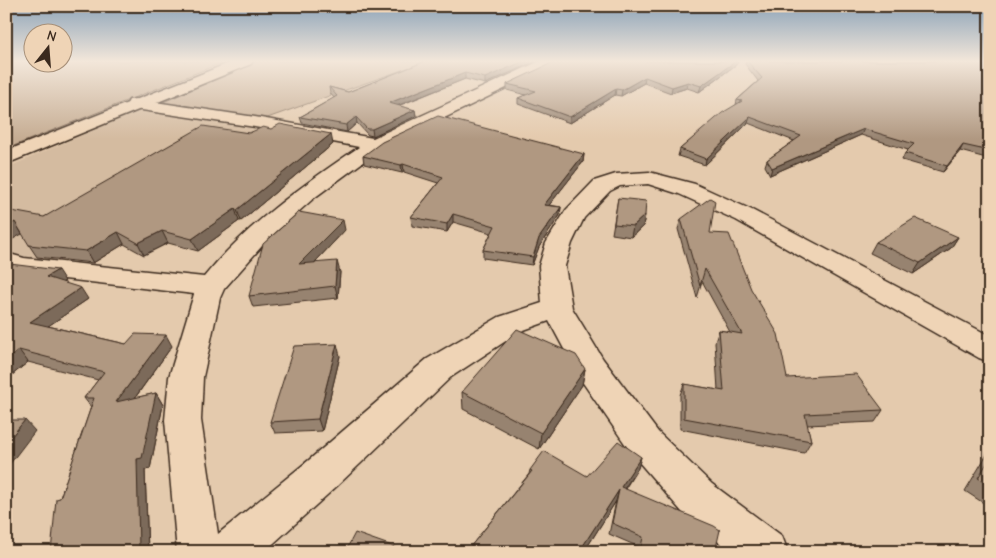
<svg xmlns="http://www.w3.org/2000/svg" width="996" height="558" viewBox="0 0 996 558" font-family="'Comic Neue',sans-serif">
  <style>
    .built { fill: #d4bba0 }
    .green { fill: #c5ac92; stroke: #806b58 }
    .lines { fill: none; stroke-linecap: round; stroke-linejoin: round }
    .minor-casing { stroke: #3b2a1e; stroke-width: 3 }
    .major-casing { stroke: #3b2a1e; stroke-width: 3 }
    .minor { fill: #efd4b6; fill-rule: evenodd }
    .major { fill: #efd4b6; fill-rule: evenodd }
    .wall { fill: #97836f; stroke: #3b2a1e }
    .shaded-wall { fill: #7b6a5a; stroke: #3b2a1e }
    .building { fill: #b09881; stroke: #3b2a1e }
  </style>
  <rect width="100%" height="100%" fill="#e4caad"/>
  <filter id="ink" filterUnits="userSpaceOnUse"><feTurbulence type="fractalNoise" baseFrequency=".02" numOctaves="2"/><feDisplacementMap in="SourceGraphic" scale="10" xChannelSelector="R" yChannelSelector="G"/><feConvolveMatrix kernelMatrix="1 2 1 2 8 2 1 2 1" color-interpolation-filters="sRGB"/></filter>
  <g filter="url(#ink)">
    <path class="built" d="M 138,111 L 255,129 L 45,264 L 6,255 L 6,168 Z"/>
    <path class="green" d="M 6,61 L 62,62 L 63,61 L 226,61 L 6,149 Z
      M 257,61 L 427,61 L 259,121 L 159,104 Z"/>
    <g class="lines">
      <defs>
        <path id="minor" d="M 540,61 L 558,61 L 556,64 L 382,148 L 314,198 L 270,237 L 224,289 L 220,298 L 203,377 L 201,420 L 218,534 L 309,460 L 427,359 L 499,317 L 542,303 L 539,266 L 546,243 L 566,210 L 594,181 L 616,174 L 649,172 L 695,184 L 752,210 L 990,336 L 990,362 L 979,358 L 736,220 L 679,194 L 648,184 L 620,186 L 610,191 L 584,218 L 572,243 L 565,266 L 572,308 L 603,359 L 658,432 L 712,484 L 782,536 L 788,552 L 731,552 L 682,512 L 632,454 L 579,377 L 549,321 L 521,331 L 451,377 L 337,486 L 264,552 L 177,552 L 165,420 L 169,377 L 194,294 L 21,274 L 6,270 L 6,253 L 24,258 L 204,277 C 247,224 303,185 359,147 L 255,127 L 135,109 L 129,108 L 127,104 L 129,100 L 135,99 L 255,117 L 373,138 Z"/>
        <path id="major" d="M 234,61 L 253,61 L 251,64 L 6,164 L 6,151 Z"/>
      </defs>
      <use href="#minor" class="minor-casing"/>
      <use href="#major" class="major-casing"/>
      <use href="#minor" class="minor"/>
      <use href="#major" class="major"/>
    </g>
    <path class="wall" d="M 426,61 L 536,61 L 485,84 L 465,79 L 398,106 L 415,110 L 416,116 L 373,136 L 368,135 L 357,123 L 347,132 L 302,123 L 300,117 L 334,98 L 330,93 L 329,87 L 348,92 Z
      M 746,61 L 990,61 L 990,159 L 960,151 L 943,172 L 902,160 L 905,153 L 908,150 L 861,135 L 770,175 L 765,166 L 767,160 L 794,141 L 748,123 L 705,165 L 678,156 L 680,149 L 736,105 L 737,100 L 758,81 L 745,64 Z
      M 737,64 L 699,92 L 687,88 L 671,93 L 644,83 L 621,96 L 615,95 L 570,123 L 518,104 L 518,98 L 526,95 L 507,90 L 507,84 Z
      M 249,133 L 333,144 L 241,221 L 239,221 L 198,251 L 168,243 L 144,255 L 124,244 L 93,263 L 37,257 L 29,245 L 44,217 Z
      M 584,154 L 583,162 L 549,205 L 561,207 L 560,215 L 539,247 L 532,265 L 483,258 L 483,250 L 491,233 L 453,222 L 447,232 L 412,226 L 411,217 L 438,183 L 404,172 L 402,173 L 364,164 L 363,156 Z
      M 618,198 L 645,215 L 643,226 L 631,237 L 612,234 Z
      M 681,219 L 710,233 L 787,378 L 883,410 L 875,422 L 807,425 L 811,441 L 804,453 L 680,429 L 680,395 L 684,384 L 718,390 L 715,342 L 719,330 L 730,332 L 702,281 L 697,298 L 678,229 Z
      M 345,230 L 314,263 L 340,272 L 338,298 L 253,307 L 249,296 Z
      M 958,237 L 951,248 L 913,274 L 870,253 L 876,242 Z
      M 6,267 L 65,281 L 63,282 L 88,299 L 48,326 L 126,344 L 172,346 L 135,398 L 156,393 L 163,405 L 150,469 L 145,470 L 148,552 L 51,552 L 60,498 L 91,407 L 84,398 L 98,380 L 28,362 L 6,380 Z
      M 340,356 L 322,431 L 275,433 L 270,422 Z
      M 585,369 L 582,385 L 539,449 L 463,409 L 462,392 Z
      M 990,444 L 990,505 L 988,506 L 965,491 L 986,456 Z
      M 641,457 L 638,468 L 625,489 L 715,552 L 638,552 L 639,547 L 609,534 L 616,501 L 584,552 L 466,552 L 529,474 L 530,470 L 587,476 Z"/>
    <path class="shaded-wall" d="M 524,61 L 536,61 L 485,84 L 485,78 Z
      M 736,61 L 738,61 L 737,64 L 699,92 L 701,86 Z
      M 465,73 L 465,79 L 389,109 L 389,103 Z
      M 645,77 L 644,83 L 621,96 L 622,90 Z
      M 688,82 L 687,88 L 671,93 L 672,87 Z
      M 616,89 L 615,95 L 570,123 L 570,117 Z
      M 415,110 L 416,116 L 373,136 L 372,129 Z
      M 356,117 L 357,123 L 347,132 L 346,125 Z
      M 750,117 L 748,123 L 705,165 L 706,159 Z
      M 864,129 L 861,135 L 770,175 L 772,168 Z
      M 331,134 L 333,144 L 241,221 L 237,210 Z
      M 963,145 L 960,151 L 943,172 L 947,166 Z
      M 584,154 L 583,162 L 543,213 L 544,205 Z
      M 403,164 L 404,172 L 402,173 L 401,165 Z
      M 561,207 L 560,215 L 539,247 L 532,265 L 533,257 L 539,238 Z
      M 235,209 L 239,221 L 198,251 L 192,239 Z
      M 453,214 L 453,222 L 447,232 L 447,224 Z
      M 645,215 L 643,226 L 631,237 L 633,226 Z
      M 343,220 L 345,230 L 303,275 L 299,264 Z
      M 15,222 L 22,234 L 6,243 L 6,227 Z
      M 162,231 L 168,243 L 144,255 L 138,243 Z
      M 118,232 L 124,244 L 93,263 L 86,251 Z
      M 958,237 L 951,248 L 913,274 L 920,263 Z
      M 337,261 L 340,272 L 338,298 L 335,286 Z
      M 58,270 L 65,281 L 53,288 L 46,277 Z
      M 81,288 L 88,299 L 38,333 L 30,322 Z
      M 166,335 L 172,346 L 124,413 L 116,402 Z
      M 337,344 L 340,356 L 322,431 L 318,419 Z
      M 19,350 L 28,362 L 6,380 L 6,361 Z
      M 585,369 L 582,385 L 539,449 L 541,433 Z
      M 156,393 L 163,405 L 150,469 L 145,470 L 148,552 L 130,552 L 137,459 Z
      M 25,420 L 35,431 L 6,469 L 6,443 Z
      M 641,457 L 638,468 L 618,498 L 621,487 Z
      M 619,490 L 616,501 L 584,552 L 579,552 Z"/>
    <path class="building" d="M 426,61 L 524,61 L 485,78 L 465,73 L 389,103 L 415,110 L 372,129 L 367,129 L 356,117 L 346,125 L 300,117 L 337,96 L 329,87 L 348,92 Z
      M 556,61 L 736,61 L 701,86 L 688,82 L 672,87 L 645,77 L 622,90 L 616,89 L 570,117 L 518,98 L 536,91 L 507,84 Z
      M 747,61 L 990,61 L 990,151 L 963,145 L 947,166 L 905,153 L 914,144 L 864,129 L 772,168 L 767,160 L 801,136 L 750,117 L 706,159 L 680,149 L 722,113 L 742,101 L 737,100 L 762,78 Z
      M 438,116 L 584,154 L 544,205 L 561,207 L 539,238 L 533,257 L 483,250 L 495,226 L 453,214 L 447,224 L 411,217 L 443,177 L 403,164 L 401,165 L 363,156 L 382,142 Z
      M 280,124 L 331,134 L 237,210 L 235,209 L 192,239 L 162,231 L 138,243 L 118,232 L 86,251 L 29,245 L 15,222 L 6,227 L 6,210 L 44,217 L 203,126 L 249,133 L 263,127 L 271,129 Z
      M 618,198 L 646,201 L 645,215 L 633,226 L 614,224 Z
      M 710,198 L 715,201 L 710,233 L 729,234 L 751,289 L 778,334 L 787,378 L 856,374 L 883,410 L 805,414 L 811,441 L 684,418 L 684,384 L 724,391 L 719,330 L 742,334 L 705,269 L 700,286 L 681,219 Z
      M 299,212 L 343,220 L 299,264 L 337,261 L 335,286 L 249,296 L 263,244 Z
      M 915,218 L 958,237 L 920,263 L 876,242 Z
      M 10,264 L 58,270 L 46,277 L 81,288 L 30,322 L 126,344 L 135,334 L 166,335 L 116,402 L 156,393 L 142,458 L 137,459 L 139,548 L 130,552 L 51,552 L 56,499 L 60,498 L 94,398 L 84,398 L 104,372 L 19,350 L 6,361 L 6,267 Z
      M 517,329 L 576,355 L 585,369 L 541,433 L 462,392 Z
      M 337,344 L 318,419 L 270,422 L 294,346 Z
      M 6,420 L 25,420 L 6,443 Z
      M 618,441 L 641,457 L 621,487 L 714,526 L 720,530 L 715,552 L 640,552 L 643,537 L 612,523 L 619,490 L 579,552 L 466,552 L 532,471 L 530,470 L 544,451 L 587,476 Z
      M 990,458 L 990,485 L 978,478 Z
      M 355,533 L 395,547 L 393,552 L 345,552 Z"/>
  </g>
  <linearGradient id="sky" x2="0" y2="1"><stop stop-color="#89a1b7"/><stop offset="0.44" stop-color="#f3e7da"/><stop offset="1" stop-color="#f3e7da" stop-opacity="0"/></linearGradient>
  <rect width="996" height="139" fill="url(#sky)"/>
  <rect width="996" height="558" fill="none" stroke="#efd4b6" stroke-width="25"/>
  <rect x="12" y="12" width="971" height="533" fill="none" stroke="#3b2a1e" stroke-width="2" filter="url(#ink)"/>
  <g transform="translate(48 48) rotate(17)"><circle r="24" fill="#efd4b6" stroke="#a79079"/>
  <path d="M0-4L9 19L0 12L-9 19Z" fill="#3b2a1e"/>
  <text y="-8" font-size="14" font-weight="bold" text-anchor="middle" fill="#3b2a1e">N</text>
  </g>
</svg>
